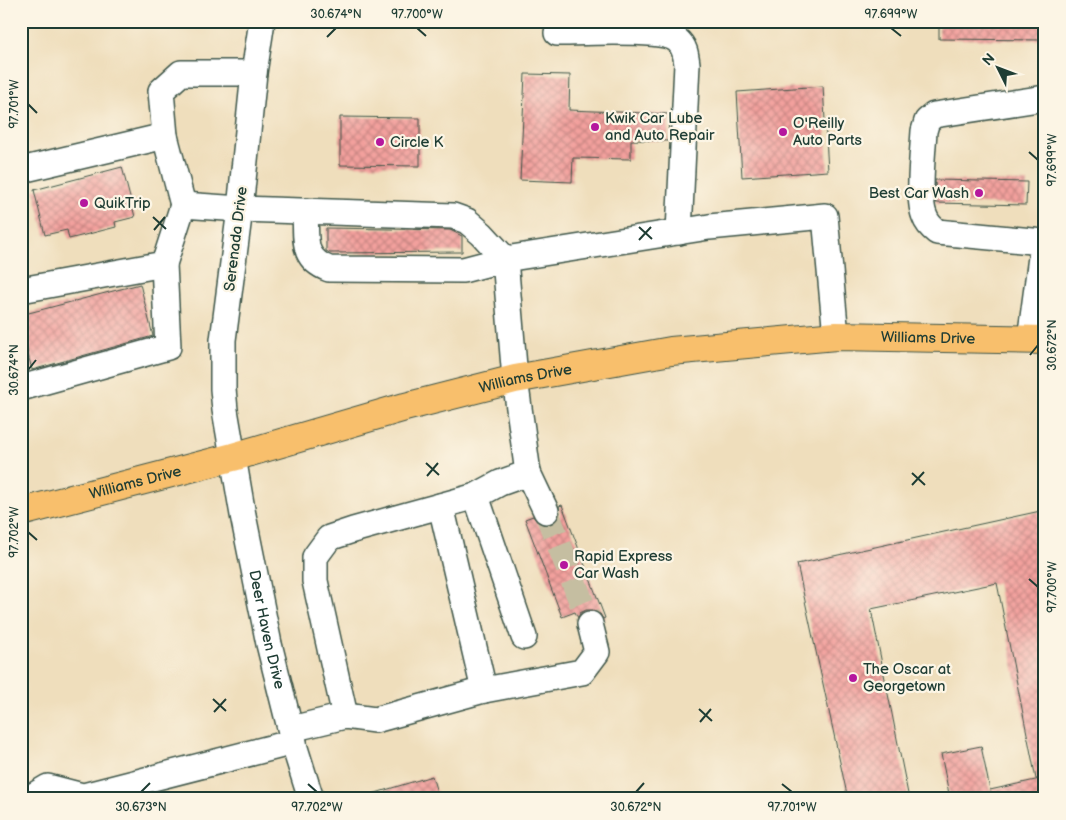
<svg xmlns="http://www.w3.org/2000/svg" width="1066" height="820" viewBox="0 0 1066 820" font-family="'Balsamiq Sans',sans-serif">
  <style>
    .building { fill: url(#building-cross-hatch) }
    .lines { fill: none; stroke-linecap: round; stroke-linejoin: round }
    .minor-tunnel { stroke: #c5bea1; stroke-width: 25; stroke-dasharray: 25 12; stroke-linecap: butt }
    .minor-casing { stroke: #3e5548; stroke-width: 28 }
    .major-casing { stroke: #3e5548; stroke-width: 30 }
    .minor { stroke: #fff; stroke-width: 25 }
    .major { stroke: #f8bf6c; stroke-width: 28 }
    .ticks { fill: none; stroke: #1f3d34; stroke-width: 2 }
    .poi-dot { fill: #b5179e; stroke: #fcf5e5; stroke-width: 2 }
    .labels { text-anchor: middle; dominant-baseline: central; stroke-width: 4.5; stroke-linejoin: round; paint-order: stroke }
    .poi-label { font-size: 15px; fill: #1f3d34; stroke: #fcf5e5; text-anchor: start }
    .street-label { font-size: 15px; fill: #1f3d34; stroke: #fcf5e5 }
    .neatline { fill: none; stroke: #1f3d34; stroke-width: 2 }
    .ticks-label { font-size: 12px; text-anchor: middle; fill: #1f3d34 }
  </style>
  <defs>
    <pattern id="building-cross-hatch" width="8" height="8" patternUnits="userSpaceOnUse" patternTransform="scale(1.25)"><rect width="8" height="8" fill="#f3a09d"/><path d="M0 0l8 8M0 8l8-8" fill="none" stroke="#c48481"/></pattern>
  </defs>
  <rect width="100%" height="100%" fill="#fcf5e5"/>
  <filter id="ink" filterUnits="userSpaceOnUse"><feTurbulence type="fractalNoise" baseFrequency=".02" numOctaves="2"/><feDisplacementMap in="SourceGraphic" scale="10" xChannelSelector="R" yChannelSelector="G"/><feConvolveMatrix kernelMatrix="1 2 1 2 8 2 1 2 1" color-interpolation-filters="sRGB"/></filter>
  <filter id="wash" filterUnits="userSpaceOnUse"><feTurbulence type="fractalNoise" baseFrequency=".0096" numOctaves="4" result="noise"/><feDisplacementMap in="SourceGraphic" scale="20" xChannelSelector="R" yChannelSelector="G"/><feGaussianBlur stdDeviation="1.12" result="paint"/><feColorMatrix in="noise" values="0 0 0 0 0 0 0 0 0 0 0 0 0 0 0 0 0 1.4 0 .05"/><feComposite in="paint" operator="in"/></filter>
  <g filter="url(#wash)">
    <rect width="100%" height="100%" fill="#efdebc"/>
    <g id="blocks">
      <path class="building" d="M 939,21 L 1045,21 L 1045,40 L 939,39 Z
        M 525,74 L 570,75 L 569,110 L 669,114 L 668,141 L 631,140 L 631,159 L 573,158 L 572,182 L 520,180 Z
        M 823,86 L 828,171 L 742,177 L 737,92 Z
        M 340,117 L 420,118 L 420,166 L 340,165 Z
        M 122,167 L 135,217 L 115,222 L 116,227 L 69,239 L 67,230 L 45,235 L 34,190 Z
        M 935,180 L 1027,182 L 1026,205 L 936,203 Z
        M 326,228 L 450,230 L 462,236 L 462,252 L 330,253 L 326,251 Z
        M 140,284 L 153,336 L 32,370 L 21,327 L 21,315 Z
        M 562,505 L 605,618 L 603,619 L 600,614 L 593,610 L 586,610 L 580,613 L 578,618 L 575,612 L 562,617 L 525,519 L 533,516 L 538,523 L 544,525 L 552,524 L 558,519 L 560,513 L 559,506 Z
        M 1045,510 L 1045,799 L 950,799 L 941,754 L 981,746 L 990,790 L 1040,779 L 1036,779 L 997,583 L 871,609 L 909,799 L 848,799 L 797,564 Z
        M 432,776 L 439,799 L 372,799 L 372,794 Z"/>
    </g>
  </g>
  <g filter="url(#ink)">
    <use href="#blocks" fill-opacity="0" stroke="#3e5548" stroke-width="1"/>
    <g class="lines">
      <path class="minor-tunnel" d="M 546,511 L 590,624"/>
      <defs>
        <g id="minor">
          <path id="s1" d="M 262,21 L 254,73 L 240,209 L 223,340 L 223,389 L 225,410 L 243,515 L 269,644 L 295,748 L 311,799"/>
          <path d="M 557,33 C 580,33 662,28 677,40 C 685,46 686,56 687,64 L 679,232"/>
          <path d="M 165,136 L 183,205"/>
          <path d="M 21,170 L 165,136 L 161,91 L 181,73 L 254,73"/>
          <path d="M 305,211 C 307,238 300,258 329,269 L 463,270 L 505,259 L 709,227 L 825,216 L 836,336"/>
          <path d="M 21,290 L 164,264 L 183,205 L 240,209 L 453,216 L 467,221 L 482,234 L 505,259 L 515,379 L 528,473 L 500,483 L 476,496 L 353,530 L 329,538 L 315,557 L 315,581 L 345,716"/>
          <path d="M 1030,340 L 1043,242 L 937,232 C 932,228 927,223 925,217 C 917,201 923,150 924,131 L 927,121 L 934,115 L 1045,98"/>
          <path d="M 21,388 L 168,347 L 164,264"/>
          <path d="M 528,473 L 546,511"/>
          <path d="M 476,496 L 524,637"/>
          <path d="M 441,506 L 484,690"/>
          <path d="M 291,729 L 345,716 L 375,720 L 484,690 L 582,672 L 597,652 L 590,624"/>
          <path d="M 28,799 L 48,787 L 83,796 L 294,742"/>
        </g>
        <g id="major">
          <path id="s2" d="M 21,512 L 233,457 L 405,407 L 515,379 L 671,351 L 836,336 L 1045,340"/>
        </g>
      </defs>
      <use href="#minor" class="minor-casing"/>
      <use href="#major" class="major-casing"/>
      <use href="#minor" class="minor"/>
      <use href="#major" class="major"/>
    </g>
  </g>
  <path class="ticks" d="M 417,28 L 426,36M 891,28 L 901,36M 327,37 L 336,28M 28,104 L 37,113M 1029,152 L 1038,160M 153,217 L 166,229M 639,227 L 652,239M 154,230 L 165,217M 639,240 L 651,227M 1030,355 L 1038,345M 28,370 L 36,360M 426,463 L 439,475M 912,473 L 925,485M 427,476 L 438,463M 912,485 L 924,472M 28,532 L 37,540M 1029,579 L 1038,587M 213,699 L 226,711M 699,709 L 712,721M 214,712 L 226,699M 700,722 L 711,709M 308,784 L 317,792M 782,784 L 792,792M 141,792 L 150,783M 636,792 L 644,783"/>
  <g class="poi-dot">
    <circle cx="595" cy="127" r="5"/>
    <circle cx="783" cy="132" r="5"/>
    <circle cx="380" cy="142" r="5"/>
    <circle cx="979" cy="193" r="5"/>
    <circle cx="84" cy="203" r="5"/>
    <circle cx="564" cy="565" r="5"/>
    <circle cx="853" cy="678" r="5"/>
  </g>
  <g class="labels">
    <g class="poi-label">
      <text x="605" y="118">Kwik Car Lube<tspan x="605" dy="17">and Auto Repair</tspan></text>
      <text x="793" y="123">O'Reilly<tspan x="793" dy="17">Auto Parts</tspan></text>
      <text x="390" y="142">Circle K</text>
      <text x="969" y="193" text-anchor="end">Best Car Wash</text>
      <text x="94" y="203">QuikTrip</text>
      <text x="574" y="556">Rapid Express<tspan x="574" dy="17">Car Wash</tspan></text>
      <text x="863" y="669">The Oscar at<tspan x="863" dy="17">Georgetown</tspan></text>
    </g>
    <g class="street-label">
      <text transform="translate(236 239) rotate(-83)">Serenada Drive</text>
      <text stroke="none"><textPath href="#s2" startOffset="928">Williams Drive</textPath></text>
      <text stroke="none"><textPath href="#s2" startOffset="522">Williams Drive</textPath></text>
      <text stroke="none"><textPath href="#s2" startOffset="118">Williams Drive</textPath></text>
      <text stroke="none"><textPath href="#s1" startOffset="615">Deer Haven Drive</textPath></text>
    </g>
  </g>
  <rect width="1066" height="820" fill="none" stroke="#fcf5e5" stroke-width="55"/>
  <g transform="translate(998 68) rotate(312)" stroke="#fcf5e5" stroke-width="4" paint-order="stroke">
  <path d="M0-4L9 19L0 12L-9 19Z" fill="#1f3d34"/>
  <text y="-8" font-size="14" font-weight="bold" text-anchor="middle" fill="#1f3d34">N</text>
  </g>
  <rect x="28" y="28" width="1010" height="764" class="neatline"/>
  <g class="ticks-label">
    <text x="336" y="18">30.674°N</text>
    <text x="417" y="18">97.700°W</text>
    <text x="891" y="18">97.699°W</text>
    <text transform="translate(14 104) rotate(-90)" y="4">97.701°W</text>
    <text transform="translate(1052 160) rotate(-90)" y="4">97.699°W</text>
    <text transform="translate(1052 345) rotate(-90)" y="4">30.672°N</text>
    <text transform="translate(14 370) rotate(-90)" y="4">30.674°N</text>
    <text transform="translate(14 532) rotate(-90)" y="4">97.702°W</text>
    <text transform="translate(1052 587) rotate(-90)" y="4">97.700°W</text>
    <text x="141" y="811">30.673°N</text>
    <text x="317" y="811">97.702°W</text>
    <text x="636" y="811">30.672°N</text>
    <text x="792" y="811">97.701°W</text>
  </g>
</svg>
